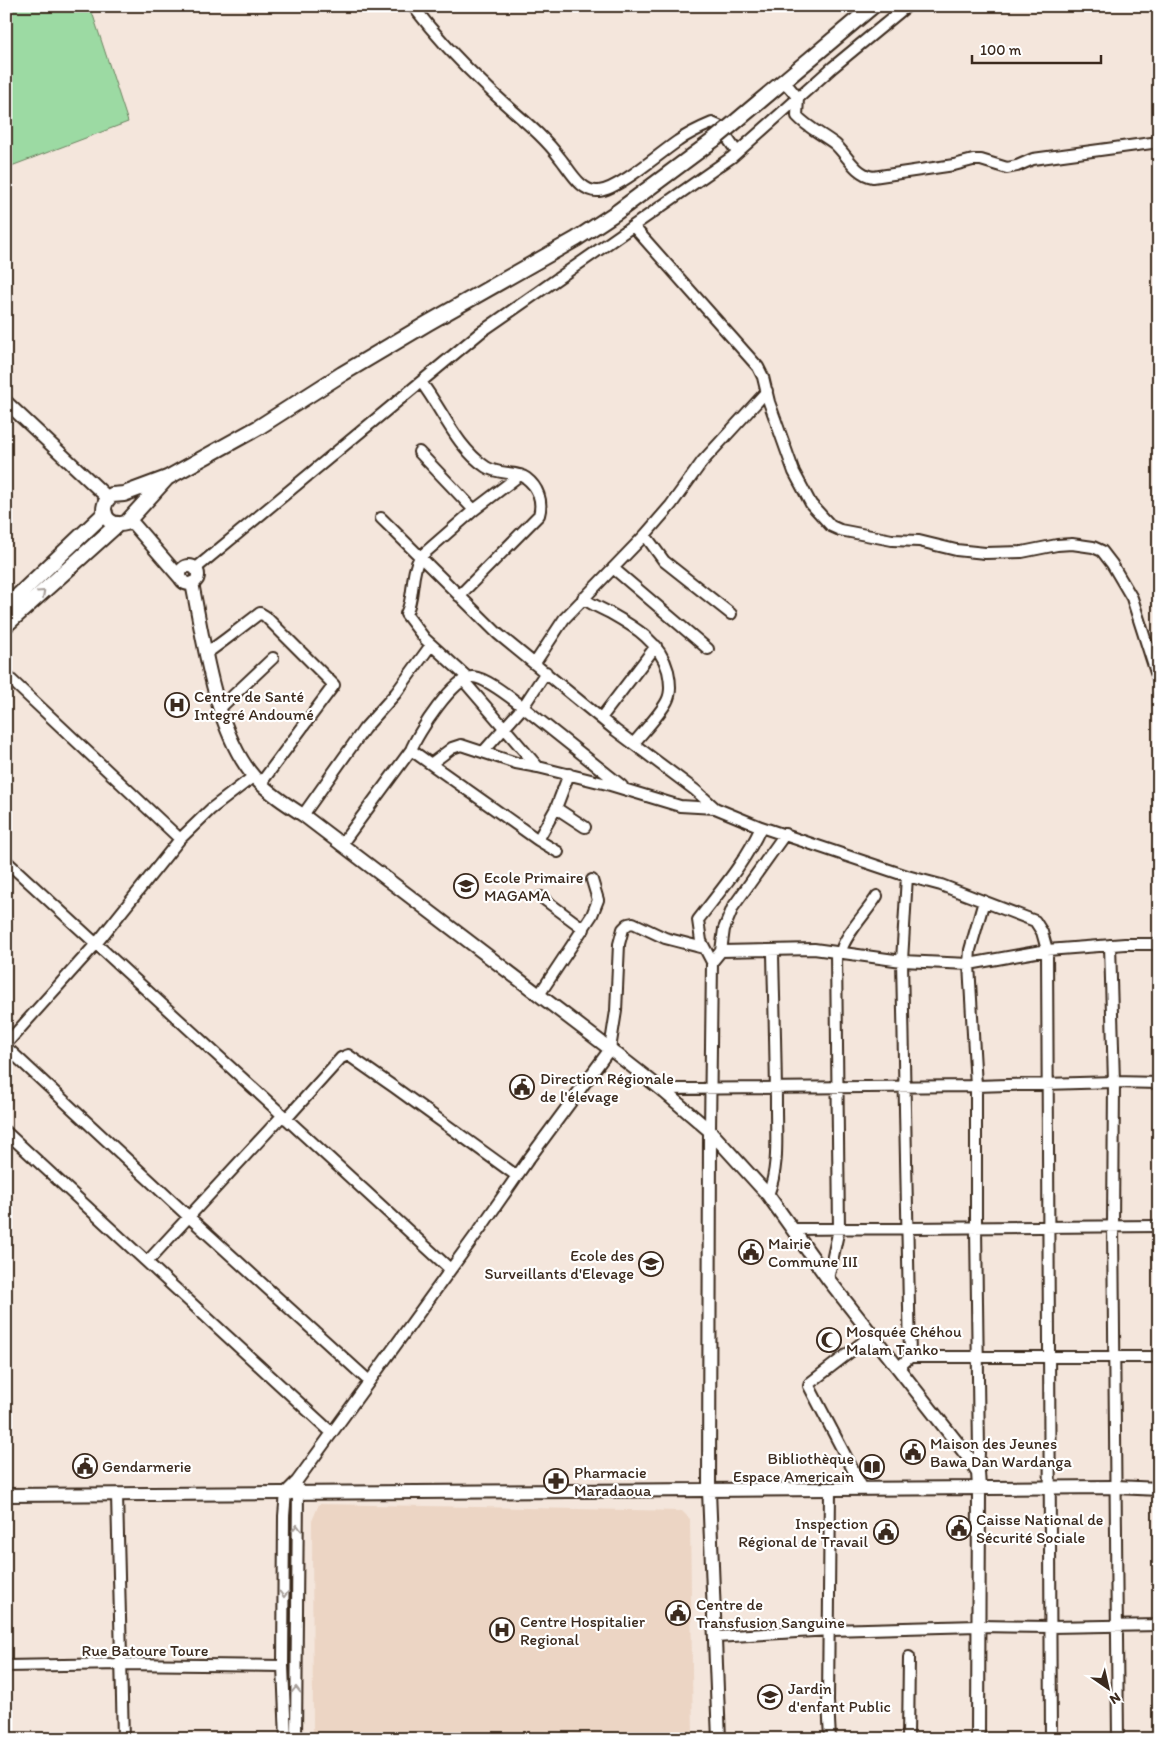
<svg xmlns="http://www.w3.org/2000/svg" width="1165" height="1745" viewBox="0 0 1165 1745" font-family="Itim,sans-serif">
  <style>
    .built { fill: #ecd5c4 }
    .green { fill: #9cdaa3; stroke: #6c8260 }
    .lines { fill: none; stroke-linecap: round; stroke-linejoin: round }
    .minor-casing { stroke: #3b2a1e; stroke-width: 14 }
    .tertiary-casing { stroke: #3b2a1e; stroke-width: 16 }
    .secondary-casing { stroke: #3b2a1e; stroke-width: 18 }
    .minor { stroke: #fff; stroke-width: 10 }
    .tertiary { stroke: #fff; stroke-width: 12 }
    .secondary { stroke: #fff; stroke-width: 14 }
    .secondary-bridge-casing { stroke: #3b2a1e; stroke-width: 18; stroke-linecap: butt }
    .secondary-bridge { stroke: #fff; stroke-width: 14 }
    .oneway { stroke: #a79f9a }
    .labels { text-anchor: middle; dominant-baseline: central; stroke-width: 4.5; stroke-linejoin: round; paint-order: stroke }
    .poi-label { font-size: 16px; fill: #3b2a1e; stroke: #fff; text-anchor: start }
    .street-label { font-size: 16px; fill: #3b2a1e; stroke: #fff }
  </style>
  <rect width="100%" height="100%" fill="#f4e6dc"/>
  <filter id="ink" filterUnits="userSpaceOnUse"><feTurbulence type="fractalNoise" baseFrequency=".02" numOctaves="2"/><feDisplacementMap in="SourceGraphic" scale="10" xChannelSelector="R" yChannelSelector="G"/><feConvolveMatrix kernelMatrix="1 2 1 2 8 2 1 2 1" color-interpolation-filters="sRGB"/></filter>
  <g filter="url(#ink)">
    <path class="built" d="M 319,1504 L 682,1511 L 690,1519 L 693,1739 L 313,1739 L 312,1521 Z"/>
    <path class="green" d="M 6,6 L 90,6 L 128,122 L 6,168 Z"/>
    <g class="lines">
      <defs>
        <path id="minor" d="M 413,6 C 435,35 460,62 487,87 C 511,111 540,131 560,158 C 570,170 581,193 599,191 C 619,189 660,153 678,141 C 689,133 700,128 712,123 L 719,126 L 737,152
          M 784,81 L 798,98 L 797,116 C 808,128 822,134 835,144 C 847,155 855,174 873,177 L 954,165 L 973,160 L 981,160 L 1007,168 L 1017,166 L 1033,159 L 1159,142
          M 633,226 L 758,367 L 763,377 L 769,402 L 794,472 L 811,504 L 831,526 L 840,530 L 892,540 L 919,541 L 956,550 L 985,553 L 1022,552 L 1057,545 L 1072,544 L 1093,547 L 1102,551 L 1112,564 L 1132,598 L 1159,682
          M 421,382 C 442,409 456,447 486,467 C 498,475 517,471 526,478 C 538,487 543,501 539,515 L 459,596
          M 419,452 L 474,510
          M 381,518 L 498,634 L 615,730 L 695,790 L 715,808 L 761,827 L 907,876 L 941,885 L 1035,921 L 1042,932 L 1047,950 L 1051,1739
          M 645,535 L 664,561 L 731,614
          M 613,568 L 708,649
          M 195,569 L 481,332 L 732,157 L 833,67 L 907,6
          M 583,598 C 592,605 601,608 610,613 C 635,627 660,642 668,671 C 670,680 672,692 667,701 C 661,713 643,732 634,743
          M 207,653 L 226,639 L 260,613 L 265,616 L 334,685 L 261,783
          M 535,663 L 564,619 L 645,535 L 671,505 L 702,462 L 767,391
          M 6,675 L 180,839
          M 467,677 L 425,639 L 406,614 C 415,596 410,574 420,557 L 474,510 L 520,475
          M 463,680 L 538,767
          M 220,708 L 273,658
          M 601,718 L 656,646
          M 411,750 L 538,840 L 558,852
          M 484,751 L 523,707 L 622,786
          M 432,763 L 452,748 L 461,745 L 516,763 L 538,767 L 607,784 L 680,806 L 715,808
          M 556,808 L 585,827
          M 303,815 L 364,729 L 396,693 L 431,645
          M 761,827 C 746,861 721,890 698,920 L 701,941 L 712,962 L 721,951 L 724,929 L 733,907 L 785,834
          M 538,840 L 556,808 L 569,774
          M 341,845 L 411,750 C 417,734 455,675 473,677 C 487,678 511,698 523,707 L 546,672
          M 6,861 L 450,1269
          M 907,876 L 902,961 L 910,1357
          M 541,897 L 584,929
          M 984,901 L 970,950 L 969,964 L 1047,950 L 1125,944 L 1159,944
          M 1110,945 L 1114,1082 L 1113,1227 L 1118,1739
          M 721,951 L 814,949 L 902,961 L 969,964 L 976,1086 L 976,1228 L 979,1452 L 978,1472
          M 841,953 C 842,938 868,911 877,896
          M 539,995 L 592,915 L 598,900 L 592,880
          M 6,1044 L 96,944 L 180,839 L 211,809 L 254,776
          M 6,1047 L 189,1217 L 369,1381
          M 661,1089 L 976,1086 L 1114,1082 L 1159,1083
          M 286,1119 L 341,1058 L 348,1055 L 394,1087 L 517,1176
          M 710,1131 L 712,962
          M 6,1132 L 332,1433
          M 768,1195 C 779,1167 776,1138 776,1108 C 776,1056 774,1004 773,953 L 770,950
          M 792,1229 L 1159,1226
          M 147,1262 L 282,1116
          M 828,1279 L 839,1229 L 836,952
          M 898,1368 L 910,1357 L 1159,1357
          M 830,1489 L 828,1701 L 830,1739
          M 863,1489 L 809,1386 L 810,1383 L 872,1335
          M 117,1495 L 123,1739
          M 716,1637 L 830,1630 L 978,1626 L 1051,1627 L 1159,1625
          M 6,1666 L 121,1664 L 283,1666
          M 286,1739 L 283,1666 L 284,1516 L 286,1492 L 297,1481 L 480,1229 L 528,1160 L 610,1049 L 616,1011 L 619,944 L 623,929 L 628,924 L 633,923 L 665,938 L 704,948
          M 296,1739 L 298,1487
          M 908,1739 L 909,1657"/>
        <path id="tertiary" d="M 6,402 L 108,498
          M 130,520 L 182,580
          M180 575a9 9 0 1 1 18 0a9 9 0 1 1-18 0Z
          M 192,583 C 204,642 215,732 255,778 C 269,793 286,804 303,815 L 610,1049 L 661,1089 L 710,1131 L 768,1195 L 828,1279 L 969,1458 L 978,1472 L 979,1488 L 978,1739
          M 710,1131 L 709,1491 L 719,1739
          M 6,1495 L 1116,1487 L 1159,1489"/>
        <path id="secondary" d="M 759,102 L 873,6
          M 167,478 L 126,523 C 106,529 96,507 112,495 L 124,494 L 167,478 L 259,427 L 342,374 L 428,323 L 576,239 L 617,212 L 715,139
          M 6,607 L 105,513
          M 6,625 L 118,524"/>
      </defs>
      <use href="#minor" class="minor-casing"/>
      <use href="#tertiary" class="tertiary-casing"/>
      <use href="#secondary" class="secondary-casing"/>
      <use href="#minor" class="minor"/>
      <use href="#tertiary" class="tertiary"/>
      <use href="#secondary" class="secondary"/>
      <defs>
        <path id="secondary-bridge" d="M 715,139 L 759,102"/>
      </defs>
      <use href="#secondary-bridge" class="secondary-bridge-casing"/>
      <use href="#secondary-bridge" class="secondary-bridge"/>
    </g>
    <defs><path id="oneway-chevron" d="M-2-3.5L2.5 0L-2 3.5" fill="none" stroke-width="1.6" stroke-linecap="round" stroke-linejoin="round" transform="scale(1.25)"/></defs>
    <g class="oneway">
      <use href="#oneway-chevron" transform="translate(42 593) rotate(-42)"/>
      <use href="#oneway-chevron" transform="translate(297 1528) rotate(-89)"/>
      <use href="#oneway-chevron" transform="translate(284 1594) rotate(90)"/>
      <use href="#oneway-chevron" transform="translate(296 1690) rotate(-90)"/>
    </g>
  </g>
  <defs>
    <symbol id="hospital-ring" viewBox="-11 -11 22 22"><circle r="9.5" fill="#fff" stroke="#3b2a1e" stroke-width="1.5"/><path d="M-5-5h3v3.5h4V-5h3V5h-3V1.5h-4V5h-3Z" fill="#3b2a1e"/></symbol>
    <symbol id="school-ring" viewBox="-11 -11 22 22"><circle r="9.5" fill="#fff" stroke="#3b2a1e" stroke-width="1.5"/><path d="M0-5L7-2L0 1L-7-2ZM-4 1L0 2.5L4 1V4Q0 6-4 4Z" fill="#3b2a1e"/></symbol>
    <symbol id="civic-ring" viewBox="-11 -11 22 22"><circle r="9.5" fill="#fff" stroke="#3b2a1e" stroke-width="1.5"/><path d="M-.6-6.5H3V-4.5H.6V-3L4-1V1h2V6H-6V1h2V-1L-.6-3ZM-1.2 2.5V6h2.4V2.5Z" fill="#3b2a1e"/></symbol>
    <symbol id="mosque-ring" viewBox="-11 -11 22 22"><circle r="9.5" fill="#fff" stroke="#3b2a1e" stroke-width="1.5"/><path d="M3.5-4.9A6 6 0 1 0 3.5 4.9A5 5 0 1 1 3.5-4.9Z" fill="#3b2a1e"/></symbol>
    <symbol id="library-ring" viewBox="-11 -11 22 22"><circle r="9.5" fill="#fff" stroke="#3b2a1e" stroke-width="1.5"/><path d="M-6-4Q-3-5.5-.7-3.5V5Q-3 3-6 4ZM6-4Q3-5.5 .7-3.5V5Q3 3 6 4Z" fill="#3b2a1e"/></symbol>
    <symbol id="pharmacy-ring" viewBox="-11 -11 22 22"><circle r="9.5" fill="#fff" stroke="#3b2a1e" stroke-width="1.5"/><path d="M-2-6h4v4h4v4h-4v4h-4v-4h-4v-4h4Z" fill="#3b2a1e"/></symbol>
  </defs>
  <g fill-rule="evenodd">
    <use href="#hospital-ring" x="163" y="691" width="28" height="28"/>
    <use href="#school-ring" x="452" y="872" width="28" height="28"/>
    <use href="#civic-ring" x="508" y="1073" width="28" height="28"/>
    <use href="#civic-ring" x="737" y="1238" width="28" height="28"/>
    <use href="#school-ring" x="637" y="1250" width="28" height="28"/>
    <use href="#mosque-ring" x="815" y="1326" width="28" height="28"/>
    <use href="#civic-ring" x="899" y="1438" width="28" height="28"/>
    <use href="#civic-ring" x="71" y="1452" width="28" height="28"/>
    <use href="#library-ring" x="858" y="1453" width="28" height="28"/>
    <use href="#pharmacy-ring" x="542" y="1467" width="28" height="28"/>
    <use href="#civic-ring" x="945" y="1514" width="28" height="28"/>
    <use href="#civic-ring" x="872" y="1518" width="28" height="28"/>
    <use href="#civic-ring" x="664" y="1599" width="28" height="28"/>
    <use href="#hospital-ring" x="488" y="1616" width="28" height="28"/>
    <use href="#school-ring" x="756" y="1683" width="28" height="28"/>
  </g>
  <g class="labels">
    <g class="poi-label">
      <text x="194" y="696">Centre de Santé<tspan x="194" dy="18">Integré Andoumé</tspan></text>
      <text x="484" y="877">Ecole Primaire<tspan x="484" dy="18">MAGAMA</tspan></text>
      <text x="540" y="1078">Direction Régionale<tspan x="540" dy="18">de l'élevage</tspan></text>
      <text x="768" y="1243">Mairie<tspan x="768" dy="18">Commune III</tspan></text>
      <text x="634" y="1255" text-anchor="end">Ecole des<tspan x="634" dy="18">Surveillants d'Elevage</tspan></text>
      <text x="846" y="1331">Mosquée Chéhou<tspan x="846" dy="18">Malam Tanko</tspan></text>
      <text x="930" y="1443">Maison des Jeunes<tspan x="930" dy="18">Bawa Dan Wardanga</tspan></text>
      <text x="854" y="1458" text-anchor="end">Bibliothèque<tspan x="854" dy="18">Espace Americain</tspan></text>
      <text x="102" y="1466">Gendarmerie</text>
      <text x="574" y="1472">Pharmacie<tspan x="574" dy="18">Maradaoua</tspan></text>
      <text x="976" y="1519">Caisse National de<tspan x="976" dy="18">Sécurité Sociale</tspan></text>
      <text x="868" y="1523" text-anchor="end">Inspection<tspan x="868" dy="18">Régional de Travail</tspan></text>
      <text x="696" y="1604">Centre de<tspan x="696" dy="18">Transfusion Sanguine</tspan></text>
      <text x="520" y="1621">Centre Hospitalier<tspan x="520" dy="18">Regional</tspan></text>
      <text x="788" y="1688">Jardin<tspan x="788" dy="18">d'enfant Public</tspan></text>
    </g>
    <g class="street-label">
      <text x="145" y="1650">Rue Batoure Toure</text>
    </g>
  </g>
  <rect width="1165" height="1745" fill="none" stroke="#fff" stroke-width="25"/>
  <rect x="12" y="12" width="1140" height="1720" fill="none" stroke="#3b2a1e" stroke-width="2" filter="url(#ink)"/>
  <g transform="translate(1108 1688) rotate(146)" stroke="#ffffff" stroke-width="4" paint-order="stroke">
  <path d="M0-4L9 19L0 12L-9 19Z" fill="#3b2a1e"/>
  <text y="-8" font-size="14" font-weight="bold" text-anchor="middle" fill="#3b2a1e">N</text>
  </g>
  <path d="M972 55v8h129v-8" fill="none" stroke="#3b2a1e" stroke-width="2.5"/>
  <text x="980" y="55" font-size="15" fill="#3b2a1e" stroke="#ffffff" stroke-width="4" paint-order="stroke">100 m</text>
</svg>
